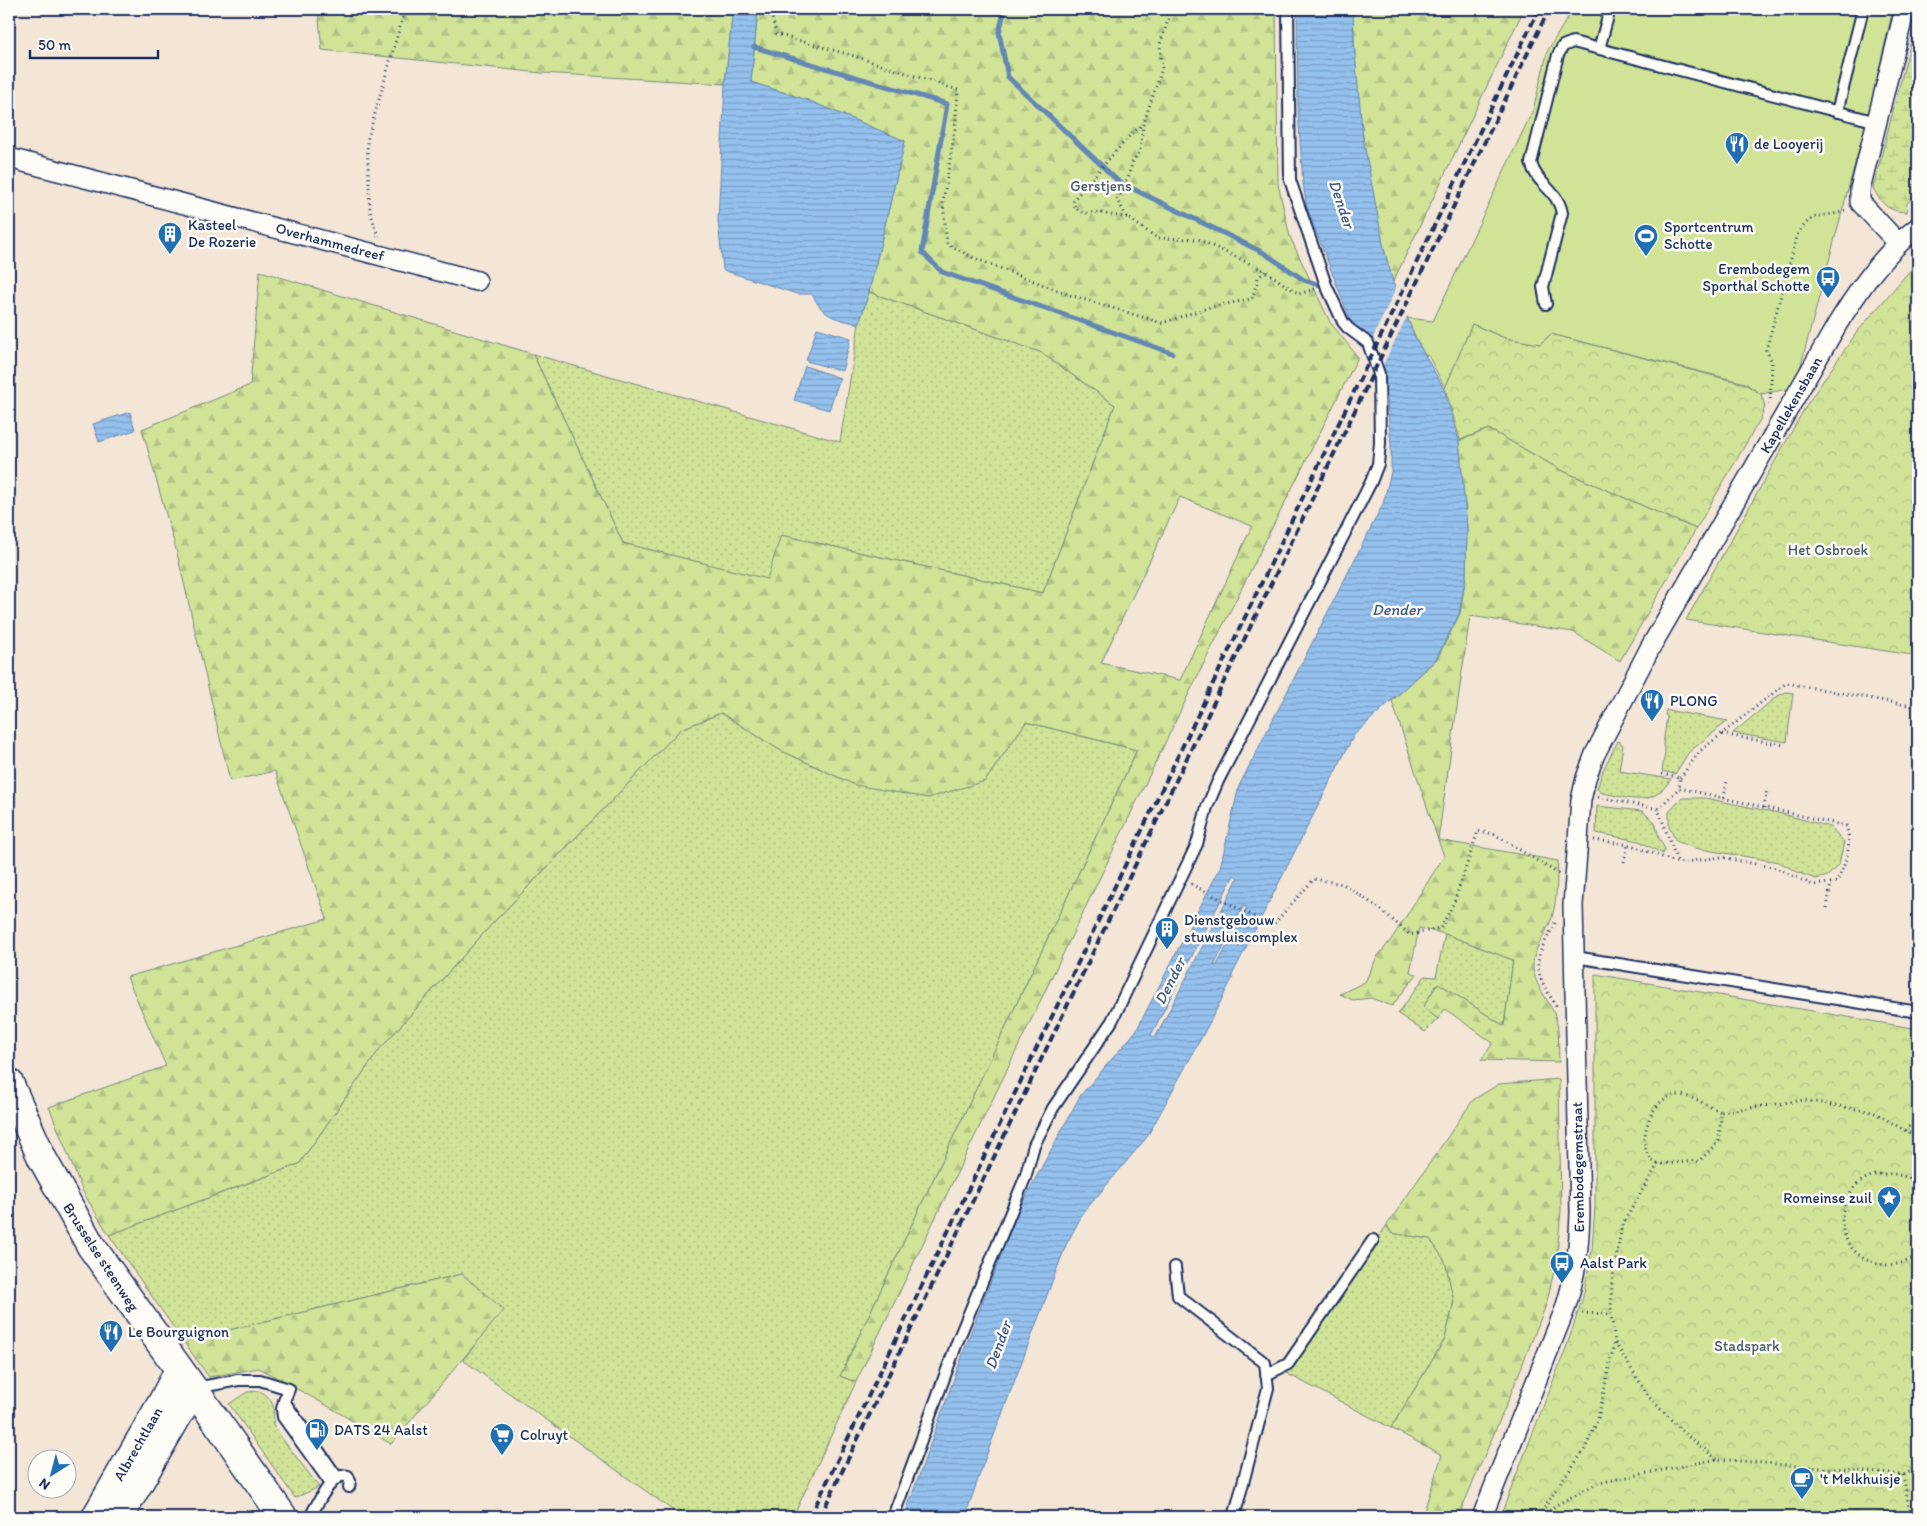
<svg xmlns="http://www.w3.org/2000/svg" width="1927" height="1526" viewBox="0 0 1927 1526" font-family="Itim,sans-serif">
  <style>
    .grass { fill: url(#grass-dots); stroke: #76897a }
    .forest { fill: url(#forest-firs); stroke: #76897a; fill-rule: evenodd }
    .wetland { fill: url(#wetland-marsh); stroke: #76897a }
    .park { fill: url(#park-crowns); stroke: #76897a }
    .pitch { fill: #d0e397; stroke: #76897a }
    .water { fill: url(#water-rules); stroke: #6487b4; fill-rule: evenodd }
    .pier { fill: #f3e6d7 }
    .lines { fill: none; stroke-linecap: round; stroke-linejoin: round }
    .stream { stroke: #6487b4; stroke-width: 5 }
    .lane-casing { stroke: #1b2f5e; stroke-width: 14 }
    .street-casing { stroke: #1b2f5e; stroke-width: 22 }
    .primary-casing { stroke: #1b2f5e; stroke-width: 31 }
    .path { stroke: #1b2f5e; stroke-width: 3; stroke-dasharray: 1 4; stroke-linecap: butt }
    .lane { stroke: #fdfcf7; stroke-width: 10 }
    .street { stroke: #fdfcf7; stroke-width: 19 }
    .primary { stroke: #fdfcf7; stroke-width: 28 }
    .rail { stroke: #1b2f5e; stroke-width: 4; stroke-dasharray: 8 4; stroke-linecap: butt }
    .labels { text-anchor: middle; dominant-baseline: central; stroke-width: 5; stroke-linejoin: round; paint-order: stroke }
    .poi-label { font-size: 15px; fill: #1b2f5e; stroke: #fdfcf7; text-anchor: start }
    .park-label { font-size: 15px; fill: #485c6c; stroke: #fdfcf7 }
    .street-label { font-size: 15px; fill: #1b2f5e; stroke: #fdfcf7 }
    .water-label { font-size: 16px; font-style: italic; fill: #405b89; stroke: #fdfcf7 }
  </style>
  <defs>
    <pattern id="grass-dots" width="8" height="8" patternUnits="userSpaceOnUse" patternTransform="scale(1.25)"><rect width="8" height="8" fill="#d0e397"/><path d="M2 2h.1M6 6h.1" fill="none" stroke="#b2c385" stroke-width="1.8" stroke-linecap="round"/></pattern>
    <pattern id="forest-firs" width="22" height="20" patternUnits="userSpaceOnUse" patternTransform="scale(1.25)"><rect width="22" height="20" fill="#d0e397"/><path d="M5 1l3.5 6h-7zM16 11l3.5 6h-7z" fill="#b2c385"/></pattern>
    <pattern id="wetland-marsh" width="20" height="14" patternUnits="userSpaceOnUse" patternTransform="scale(1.25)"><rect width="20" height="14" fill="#d0e397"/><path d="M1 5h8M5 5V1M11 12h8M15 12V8" fill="none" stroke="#b2c385"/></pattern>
    <pattern id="park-crowns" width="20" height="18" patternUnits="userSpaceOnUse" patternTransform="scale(1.25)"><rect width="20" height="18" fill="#d0e397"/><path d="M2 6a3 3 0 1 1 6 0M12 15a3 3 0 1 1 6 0" fill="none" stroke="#b2c385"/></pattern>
    <pattern id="water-rules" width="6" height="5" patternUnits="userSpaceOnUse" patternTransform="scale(1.25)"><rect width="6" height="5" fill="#95c1ee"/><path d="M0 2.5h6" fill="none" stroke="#799dc4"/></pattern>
  </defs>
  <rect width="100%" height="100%" fill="#f3e6d7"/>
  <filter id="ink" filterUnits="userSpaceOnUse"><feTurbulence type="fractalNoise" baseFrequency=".02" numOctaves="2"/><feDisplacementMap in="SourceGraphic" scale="10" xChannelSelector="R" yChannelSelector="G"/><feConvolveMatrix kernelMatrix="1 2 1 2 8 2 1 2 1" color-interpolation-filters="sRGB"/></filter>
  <g filter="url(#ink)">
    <path class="grass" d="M 869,292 L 1040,352 L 1115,405 L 1043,593 L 781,535 L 768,580 L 623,543 L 533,354 L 840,442 L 859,324 Z
      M 1786,692 L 1793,693 L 1787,742 L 1733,733 L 1776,697 Z
      M 1666,710 L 1728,721 L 1689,752 L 1675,774 L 1662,771 L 1665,752 L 1663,745 L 1667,716 L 1665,715 Z
      M 721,713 L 778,749 L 855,785 L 985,781 L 1026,722 L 1137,750 L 840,1376 L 856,1382 L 793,1517 L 682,1517 L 463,1360 L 503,1310 L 462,1274 L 183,1341 L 109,1235 L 299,1164 L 379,1050 L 490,926 L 681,729 Z
      M 1618,741 L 1623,745 L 1619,771 L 1671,779 C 1651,809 1632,798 1602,793 L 1597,789 L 1603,770 Z
      M 1682,798 L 1705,798 L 1778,813 L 1831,827 L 1844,842 L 1839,864 L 1828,876 L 1816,879 L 1799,873 L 1779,862 L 1694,848 L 1676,841 L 1669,827 L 1669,812 Z
      M 1597,806 L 1642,811 L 1655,822 L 1659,838 L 1665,849 L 1663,854 L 1639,841 L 1596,833 Z
      M 1445,934 L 1513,960 L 1504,1026 L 1438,983 L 1423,1007 L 1438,1019 L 1425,1032 L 1398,1014 L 1425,976 L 1436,977 Z
      M 1387,1225 L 1391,1233 L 1430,1239 L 1445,1261 L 1454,1301 L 1445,1339 L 1391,1428 L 1284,1372 Z
      M 259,1391 C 274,1397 275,1409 273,1424 L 281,1437 L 319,1487 L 295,1498 L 229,1404 L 247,1392 Z"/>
    <path class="forest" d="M 318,9 L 733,9 L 725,84 L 542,73 L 322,50 Z
      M 758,9 L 1276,9 L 1278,184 L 1290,237 L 1330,322 L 1358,357 L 1194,683 L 856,1382 L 840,1376 L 1137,750 L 1026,722 L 985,781 L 928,798 L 855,785 L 778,749 L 721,713 L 681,729 L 490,926 L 379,1050 L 299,1164 L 109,1235 L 83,1192 L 49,1107 L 166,1066 L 127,977 L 327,919 L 275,771 L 230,781 L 177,553 L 142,429 L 250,385 L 260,271 L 533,354 L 623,543 L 767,579 L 781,535 L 1043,593 L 1115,405 L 1040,352 L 869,292 L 905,141 L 807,100 L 751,82 ZM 1180,497 L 1252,526 L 1180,680 L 1101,663 Z
      M 1353,9 L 1524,9 L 1393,282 C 1368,197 1355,97 1353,9 Z
      M 1489,429 L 1561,470 L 1696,529 L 1620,661 L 1573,632 L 1470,616 L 1438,840 L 1558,861 C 1556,881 1558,906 1549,925 C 1543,938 1534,949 1533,964 C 1532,983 1549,999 1555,1016 C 1560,1030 1558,1047 1559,1062 L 1481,1060 L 1493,1043 L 1445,1009 L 1438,1019 L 1423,1007 L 1438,983 L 1504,1026 L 1513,960 L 1445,934 L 1419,928 L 1410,972 L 1417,974 L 1392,1006 L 1371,998 L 1353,1000 L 1340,994 L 1365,982 L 1377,957 L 1391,940 L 1444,856 L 1438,840 L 1392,701 L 1437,659 L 1460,614 L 1466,575 L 1467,528 L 1459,441 Z
      M 1559,1079 L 1561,1212 L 1556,1263 L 1546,1305 L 1508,1401 L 1458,1517 L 1422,1517 L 1442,1455 L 1391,1428 L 1445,1339 L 1454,1302 L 1445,1261 L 1430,1239 L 1391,1233 L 1387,1225 L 1473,1100 L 1499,1084 Z
      M 462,1274 L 504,1310 L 391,1444 L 326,1405 L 259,1368 L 209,1377 L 183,1341 Z"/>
    <path class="wetland" d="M 1918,14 L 1918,193 L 1907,203 L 1906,212 C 1887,211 1882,204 1873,188 Z"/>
    <path class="park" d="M 1918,261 L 1918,656 L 1686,620 L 1807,404 L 1857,332 Z
      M 1472,324 L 1505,338 L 1540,344 L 1551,334 L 1745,384 L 1761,394 L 1765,406 L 1761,418 L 1696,529 L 1561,470 L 1489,429 L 1460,440 L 1445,388 Z
      M 1595,974 L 1918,1029 L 1918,1517 L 1500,1517 L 1566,1348 L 1583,1297 L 1592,1250 L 1595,1206 Z"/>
    <path class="pitch" d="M 1573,9 L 1893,9 L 1870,108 L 1800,368 L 1788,389 L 1761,394 L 1745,383 L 1551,334 L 1540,344 L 1505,338 L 1472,324 L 1445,388 L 1428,355 L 1424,356 L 1407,318 L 1433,321 L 1533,110 L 1548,50 Z"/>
    <path class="water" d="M 733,9 L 758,9 L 751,82 L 807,100 L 905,141 L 869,292 L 859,324 C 834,318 824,318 812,294 L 797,294 L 723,270 L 718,220 L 725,84 Z
      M 1297,9 L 1353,9 L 1354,44 L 1363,138 L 1384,249 L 1393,282 L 1415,337 L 1444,389 L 1459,441 L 1467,528 L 1466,575 L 1459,614 L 1436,659 L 1354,735 L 1232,975 L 1233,977 L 1211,1020 L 1147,1137 L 1083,1213 L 1066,1245 L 985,1459 L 965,1517 L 904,1517 L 969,1337 L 1018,1211 L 1080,1096 L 1136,1031 L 1220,868 L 1239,786 L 1383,504 L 1391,472 L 1391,444 L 1384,368 L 1370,338 L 1353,327 L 1307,208 L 1303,184 L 1298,111 ZM 1234,875 L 1238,878 L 1155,1038 L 1151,1035 ZM 1246,906 L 1246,910 L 1217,965 L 1214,966 L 1243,907 Z
      M 817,328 L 851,338 L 842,371 L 806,361 Z
      M 805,366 L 840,378 L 829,410 L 794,400 Z
      M 130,412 L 135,430 L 99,442 L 93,424 Z"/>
    <path class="pier" d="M 1397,286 L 1408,314 L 1381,369 L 1370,344 Z"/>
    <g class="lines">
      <path class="stream" d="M 1005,9 L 999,32 L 1008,77 L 1119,182 L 1264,253 L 1304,280 L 1320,285
        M 754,47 L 947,104 L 922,252 L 942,272 L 1172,353"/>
      <defs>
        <path id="lane" d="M 1599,49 L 1610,9
          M 1837,112 L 1863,9
          M 1546,304 L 1543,287 L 1562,213 C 1558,190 1537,185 1531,163 L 1558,55 L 1563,46 L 1573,42 L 1877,122
          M 1575,957 L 1918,1012
          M 1175,1267 L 1178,1296 L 1265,1363 L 1268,1388 L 1234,1517
          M 1266,1375 L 1288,1364 L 1373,1240
          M 196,1388 L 238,1380 L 260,1380 L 289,1389 L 284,1401 L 337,1477
          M 284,1401 L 282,1409 L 283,1417 L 331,1484
          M 310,1517 C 317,1505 332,1471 348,1476 L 350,1481 L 349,1487
          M 893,1517 L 958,1340 L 1025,1178 L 1034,1145 L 1053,1108 L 1112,1021 L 1197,844 L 1207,807 L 1218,781 L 1371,482 L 1378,464 L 1380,443 L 1379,374 L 1368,343 L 1348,328 L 1343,322 L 1326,285 L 1290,180 L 1288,9"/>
        <path id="street" d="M 9,158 L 477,281
          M 1898,243 L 1860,202 L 1860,189 L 1905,9
          M 1482,1517 L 1565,1309 C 1576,1274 1579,1249 1580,1212 L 1573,905 L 1581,800 L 1586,778 L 1595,754 L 1650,648 L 1838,323 C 1862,285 1883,254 1918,227"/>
        <path id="primary" d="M 9,1083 L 42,1158 L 91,1246 L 225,1433 L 283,1517
          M 96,1517 L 163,1401 L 179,1370
          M 119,1517 L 193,1389"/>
      </defs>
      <use href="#lane" class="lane-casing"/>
      <use href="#street" class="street-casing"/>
      <use href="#primary" class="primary-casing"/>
      <path class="path" d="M 770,9 L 776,34 L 851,55 L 958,90 L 955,129 L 943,202 L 947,244 L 974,258 L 1070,295 L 1162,323 L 1210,307 L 1252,299 L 1258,278 L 1265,271
        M 1171,9 L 1171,12 L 1160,44 L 1162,69 L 1143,125 L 1140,151 L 1133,161 L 1126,183 L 1117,200 L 1127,217 L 1157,238 L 1198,239 L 1265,271 L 1299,294 L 1315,289
        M 1127,217 C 1118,216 1110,215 1102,213 C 1090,211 1081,218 1073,203 L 1074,199 L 1131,134 L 1142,125
        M 378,237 L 370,210 L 367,141 L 405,9
        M 1770,404 L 1772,362 L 1766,350 L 1798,233 C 1816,209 1821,219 1845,211
        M 1722,734 L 1783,745
        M 1662,774 L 1680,778 L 1679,788
        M 1680,778 L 1700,751 L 1786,683 L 1918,707
        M 1598,797 L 1658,809
        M 1724,798 L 1727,781
        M 1764,808 L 1767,788
        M 1594,840 L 1631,845 L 1678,863 L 1721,857 L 1776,868 L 1813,885 L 1837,882 C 1845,864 1853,846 1846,826 L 1679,788 L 1658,809 L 1678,863
        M 1624,862 L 1628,845
        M 1191,884 L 1272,926 L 1314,879 L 1343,884 L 1379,908 L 1410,935 L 1441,928 L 1455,900 L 1478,831 L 1494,834 L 1559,874
        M 1827,908 L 1831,883
        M 1555,923 C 1549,936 1537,952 1538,966 C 1539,981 1551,996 1557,1009
        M 1906,1131 L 1918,1114
        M 1658,1164 C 1631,1154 1649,1093 1679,1095 C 1694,1096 1707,1106 1721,1112
        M 1918,1184 C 1908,1176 1896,1173 1883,1174 C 1872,1174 1860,1180 1853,1189 C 1819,1235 1870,1287 1918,1255
        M 1582,1313 L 1611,1314
        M 1717,1459 L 1686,1435 L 1649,1397 L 1615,1343 L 1611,1314 L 1612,1282 L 1622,1225 L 1658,1164 L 1699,1161 L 1719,1141 L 1721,1112 L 1804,1100 L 1873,1112 L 1918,1138
        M 1903,1475 L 1911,1517
        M 1542,1517 L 1556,1505 L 1598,1483 L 1717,1459 L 1903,1475 L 1918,1468
        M 1542,1517 L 1542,1512 L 1562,1480 L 1584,1451 L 1598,1419 L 1614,1344"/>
      <use href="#lane" class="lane"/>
      <use href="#street" class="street"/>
      <use href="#primary" class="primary"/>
      <path class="rail" d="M 810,1517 L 1539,9
        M 820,1517 L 1549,9"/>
    </g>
  </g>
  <defs>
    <symbol id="restaurant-pin" viewBox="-11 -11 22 30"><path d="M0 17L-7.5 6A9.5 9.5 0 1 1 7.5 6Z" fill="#1f6fb2" stroke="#fdfcf7"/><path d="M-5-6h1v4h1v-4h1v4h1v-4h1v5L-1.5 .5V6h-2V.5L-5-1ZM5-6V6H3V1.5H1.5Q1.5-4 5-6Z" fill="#fff"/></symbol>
    <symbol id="building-pin" viewBox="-11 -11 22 30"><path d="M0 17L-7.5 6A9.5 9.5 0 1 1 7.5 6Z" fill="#1f6fb2" stroke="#fdfcf7"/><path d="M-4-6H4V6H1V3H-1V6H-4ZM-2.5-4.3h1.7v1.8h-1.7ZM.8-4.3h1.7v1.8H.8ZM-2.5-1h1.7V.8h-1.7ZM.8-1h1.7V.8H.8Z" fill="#fff"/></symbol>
    <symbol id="stadium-pin" viewBox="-11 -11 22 30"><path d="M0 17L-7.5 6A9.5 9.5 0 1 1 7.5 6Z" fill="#1f6fb2" stroke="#fdfcf7"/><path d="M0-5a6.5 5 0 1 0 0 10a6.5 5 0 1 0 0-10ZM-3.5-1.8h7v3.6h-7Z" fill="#fff"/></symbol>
    <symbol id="bus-pin" viewBox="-11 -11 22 30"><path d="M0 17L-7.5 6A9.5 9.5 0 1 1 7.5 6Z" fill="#1f6fb2" stroke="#fdfcf7"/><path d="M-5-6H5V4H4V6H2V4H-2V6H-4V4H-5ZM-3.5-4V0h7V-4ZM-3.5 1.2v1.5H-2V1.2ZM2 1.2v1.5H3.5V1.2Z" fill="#fff"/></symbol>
    <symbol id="sight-pin" viewBox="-11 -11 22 30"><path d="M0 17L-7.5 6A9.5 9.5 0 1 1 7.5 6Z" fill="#1f6fb2" stroke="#fdfcf7"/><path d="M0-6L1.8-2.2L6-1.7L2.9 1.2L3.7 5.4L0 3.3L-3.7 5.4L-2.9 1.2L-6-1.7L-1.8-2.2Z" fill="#fff"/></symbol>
    <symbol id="fuel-pin" viewBox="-11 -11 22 30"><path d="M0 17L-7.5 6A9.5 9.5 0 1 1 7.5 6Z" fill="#1f6fb2" stroke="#fdfcf7"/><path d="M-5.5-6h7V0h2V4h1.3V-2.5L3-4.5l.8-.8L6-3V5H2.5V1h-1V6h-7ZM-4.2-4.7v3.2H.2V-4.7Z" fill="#fff"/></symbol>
    <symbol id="supermarket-pin" viewBox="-11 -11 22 30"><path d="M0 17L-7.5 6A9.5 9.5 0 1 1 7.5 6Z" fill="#1f6fb2" stroke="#fdfcf7"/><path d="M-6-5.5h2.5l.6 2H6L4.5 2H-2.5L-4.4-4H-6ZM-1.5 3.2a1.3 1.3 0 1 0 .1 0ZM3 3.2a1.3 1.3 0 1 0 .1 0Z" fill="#fff"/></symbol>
    <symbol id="cafe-pin" viewBox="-11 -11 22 30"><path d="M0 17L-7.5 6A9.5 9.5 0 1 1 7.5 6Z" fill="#1f6fb2" stroke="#fdfcf7"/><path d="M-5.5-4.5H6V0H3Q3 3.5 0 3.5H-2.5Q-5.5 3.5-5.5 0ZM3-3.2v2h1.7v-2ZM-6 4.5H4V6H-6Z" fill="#fff"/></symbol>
  </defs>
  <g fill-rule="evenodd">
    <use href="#restaurant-pin" x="1723" y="130" width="28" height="38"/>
    <use href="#building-pin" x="156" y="220" width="28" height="38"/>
    <use href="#stadium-pin" x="1632" y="222" width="28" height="38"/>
    <use href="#bus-pin" x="1814" y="264" width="28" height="38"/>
    <use href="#restaurant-pin" x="1638" y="687" width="28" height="38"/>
    <use href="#building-pin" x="1153" y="915" width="28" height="38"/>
    <use href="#sight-pin" x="1875" y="1184" width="28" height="38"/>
    <use href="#bus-pin" x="1548" y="1249" width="28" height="38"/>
    <use href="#restaurant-pin" x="97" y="1318" width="28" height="38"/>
    <use href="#fuel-pin" x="303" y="1416" width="28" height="38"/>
    <use href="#supermarket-pin" x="488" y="1421" width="28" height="38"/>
    <use href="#cafe-pin" x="1788" y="1465" width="28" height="38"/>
  </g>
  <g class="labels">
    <g class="poi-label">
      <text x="1754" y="144">de Looyerij</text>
      <text x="188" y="225">Kasteel<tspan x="188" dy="17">De Rozerie</tspan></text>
      <text x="1664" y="227">Sportcentrum<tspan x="1664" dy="17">Schotte</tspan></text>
      <text x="1810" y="269" text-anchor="end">Erembodegem<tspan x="1810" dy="17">Sporthal Schotte</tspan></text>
      <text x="1670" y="701">PLONG</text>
      <text x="1184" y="920">Dienstgebouw<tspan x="1184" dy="17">stuwsluiscomplex</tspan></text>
      <text x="1872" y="1198" text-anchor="end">Romeinse zuil</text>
      <text x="1580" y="1263">Aalst Park</text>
      <text x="128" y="1332">Le Bourguignon</text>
      <text x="334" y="1430">DATS 24 Aalst</text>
      <text x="520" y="1435">Colruyt</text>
      <text x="1820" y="1479">'t Melkhuisje</text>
    </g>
    <g class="park-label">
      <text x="1101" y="186">Gerstjens</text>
      <text x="1828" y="550">Het Osbroek</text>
      <text x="1747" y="1346">Stadspark</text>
    </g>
    <g class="street-label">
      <text transform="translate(330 242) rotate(15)">Overhammedreef</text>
      <text transform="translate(1791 405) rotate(-60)">Kapellekensbaan</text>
      <text transform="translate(1578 1167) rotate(-91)">Erembodegemstraat</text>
      <text transform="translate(101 1257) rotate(57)">Brusselse steenweg</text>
      <text transform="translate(138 1444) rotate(-60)">Albrechtlaan</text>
    </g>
    <g class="water-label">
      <text transform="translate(1342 204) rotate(71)">Dender</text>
      <text x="1397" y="609">Dender</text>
      <text transform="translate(1170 981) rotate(-63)">Dender</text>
      <text transform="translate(998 1345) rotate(-70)">Dender</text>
    </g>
  </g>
  <rect width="1927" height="1526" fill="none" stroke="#fdfcf7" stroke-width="30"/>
  <rect x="15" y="15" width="1897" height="1496" fill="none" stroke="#1b2f5e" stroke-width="2" filter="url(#ink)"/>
  <g transform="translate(52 1474) rotate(216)"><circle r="24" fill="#fdfcf7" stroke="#a3aaba"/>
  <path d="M0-4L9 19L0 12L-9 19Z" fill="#1f6fb2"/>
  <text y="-8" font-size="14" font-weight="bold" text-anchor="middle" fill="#1b2f5e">N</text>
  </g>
  <path d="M30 50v8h128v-8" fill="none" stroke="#1b2f5e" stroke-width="2.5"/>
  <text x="38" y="50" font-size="15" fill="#1b2f5e" stroke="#fdfcf7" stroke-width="4" paint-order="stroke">50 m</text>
</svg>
